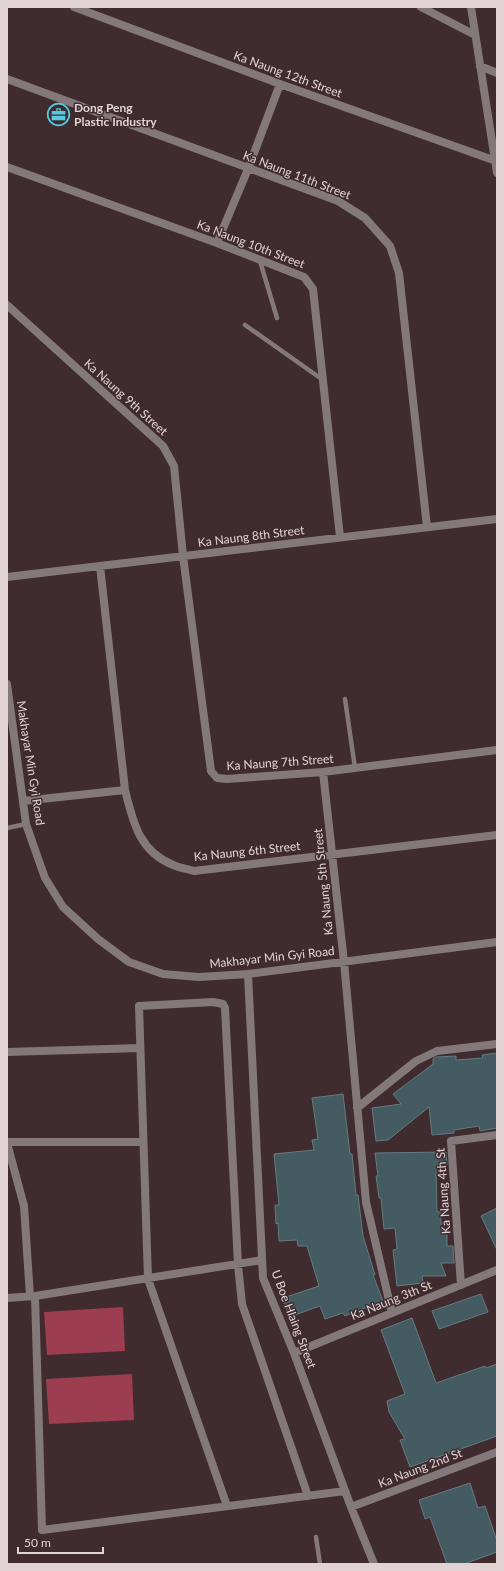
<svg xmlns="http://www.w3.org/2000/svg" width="504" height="1571" viewBox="0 0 504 1571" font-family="Lato,sans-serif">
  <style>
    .water { fill: #9d3d50 }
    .building { fill: #435b61; stroke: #637c82 }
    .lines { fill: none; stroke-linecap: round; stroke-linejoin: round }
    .lane { stroke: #84797a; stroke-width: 4.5 }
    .street { stroke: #84797a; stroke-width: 8 }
    .labels { text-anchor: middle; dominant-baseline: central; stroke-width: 3; stroke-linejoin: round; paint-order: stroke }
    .street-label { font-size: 12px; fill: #e1d3d4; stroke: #402b2e }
    .poi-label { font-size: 12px; font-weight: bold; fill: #e1d3d4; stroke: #402b2e; text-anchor: start }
  </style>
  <rect width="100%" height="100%" fill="#402b2e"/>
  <path class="water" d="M 123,1307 L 125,1351 L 47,1355 L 44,1312 Z
    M 132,1374 L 134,1420 L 49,1424 L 46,1379 Z"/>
  <path class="building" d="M 497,1053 L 497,1128 L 480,1131 L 479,1126 L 454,1130 L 454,1133 L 432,1135 L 429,1107 L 388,1140 L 376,1141 L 372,1108 L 401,1104 L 393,1094 L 433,1064 L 433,1059 L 436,1057 L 456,1056 L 456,1060 L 483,1058 L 482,1055 Z
    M 343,1094 L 350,1154 L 352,1154 L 356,1195 L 358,1195 L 363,1236 L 375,1275 L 373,1275 L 383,1301 L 345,1316 L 343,1313 L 325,1319 L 320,1306 L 289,1317 L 283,1298 L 319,1286 L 307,1246 L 298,1246 L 297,1240 L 279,1241 L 278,1223 L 276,1224 L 275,1205 L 279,1205 L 274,1154 L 314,1150 L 312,1140 L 318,1139 L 312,1098 Z
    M 446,1152 L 447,1165 L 436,1166 L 437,1212 L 440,1211 L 442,1231 L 447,1231 L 447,1246 L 453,1246 L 454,1263 L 441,1263 L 446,1276 L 422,1276 L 423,1283 L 397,1286 L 393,1250 L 397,1249 L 395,1228 L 384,1229 L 381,1198 L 379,1198 L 376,1176 L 378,1176 L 375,1153 Z
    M 497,1208 L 497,1250 L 481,1216 Z
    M 481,1294 L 488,1312 L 439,1329 L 432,1311 Z
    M 412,1318 L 436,1383 L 485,1366 L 486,1368 L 497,1364 L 497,1436 L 410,1467 L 400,1440 L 405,1439 L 389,1412 L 387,1401 L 405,1394 L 381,1330 Z
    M 470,1483 L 478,1508 L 485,1506 L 497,1541 L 497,1552 L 464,1564 L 447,1564 L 430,1517 L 425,1519 L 419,1500 Z"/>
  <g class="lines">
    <path class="lane" d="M 260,261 L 277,318
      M 245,325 L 323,380
      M 345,699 L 355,768
      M 7,828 L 26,824
      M 316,1537 L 320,1564"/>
    <path class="street" d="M 74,7 L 280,84 L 496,161
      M 421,7 L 475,35
      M 471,7 L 497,173
      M 480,66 L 497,73
      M 7,79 L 338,201 L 365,218 L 390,246 L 399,273 L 427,527
      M 7,167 L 217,243 L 304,277 L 313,289 L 340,537
      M 217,243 L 248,169 L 280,84
      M 7,305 L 163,446 L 174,466 L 183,556 L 211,771 L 217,778 L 227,779 L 323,772 L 497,750
      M 100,566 L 125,790 C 133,822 139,851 173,865 C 180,868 187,869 194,871 L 497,835
      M 7,577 L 497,519
      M 7,684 L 26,824 L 45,878 L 63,907 L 98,939 L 129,962 L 163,974 L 199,977 L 248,974 L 497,942
      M 323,772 L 344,962 L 366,1202 L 392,1313
      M 23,801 L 125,790
      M 248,974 L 263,1278 L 294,1353 L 351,1507 L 374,1564
      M 7,1052 L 140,1048
      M 357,1108 L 416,1061 L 437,1051 L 497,1044
      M 7,1142 L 143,1142
      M 7,1143 L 24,1206 L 30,1296
      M 461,1285 L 451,1141 L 497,1135
      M 35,1296 L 42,1530 L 345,1491
      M 7,1298 L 35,1296 L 262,1260
      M 294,1353 L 497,1270
      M 227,1506 L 148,1279 L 139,1006 L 213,1002 L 223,1004 L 225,1008 L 238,1265 L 242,1304 L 308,1496
      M 351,1507 L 497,1452"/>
  </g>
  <defs>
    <symbol id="office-ring" viewBox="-11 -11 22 22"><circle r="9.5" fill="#402b2e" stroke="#57c9e2" stroke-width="1.5"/><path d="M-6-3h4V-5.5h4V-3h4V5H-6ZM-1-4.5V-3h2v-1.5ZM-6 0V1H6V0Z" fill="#57c9e2"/></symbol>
  </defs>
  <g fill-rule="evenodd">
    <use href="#office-ring" x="46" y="102" width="25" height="25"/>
  </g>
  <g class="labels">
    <g class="street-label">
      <text transform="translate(288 74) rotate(20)">Ka Naung 12th Street</text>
      <text transform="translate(297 175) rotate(21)">Ka Naung 11th Street</text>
      <text transform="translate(251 244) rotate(21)">Ka Naung 10th Street</text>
      <text transform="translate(126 397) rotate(42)">Ka Naung 9th Street</text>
      <text transform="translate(251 536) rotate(-7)">Ka Naung 8th Street</text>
      <text transform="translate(280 762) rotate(-4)">Ka Naung 7th Street</text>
      <text transform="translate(31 763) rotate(81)">Makhayar Min Gyi Road</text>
      <text transform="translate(247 851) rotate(-6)">Ka Naung 6th Street</text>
      <text transform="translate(323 882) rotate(-96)">Ka Naung 5th Street</text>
      <text transform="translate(272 957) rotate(-6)">Makhayar Min Gyi Road</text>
      <text transform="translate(443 1191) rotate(-94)">Ka Naung 4th St</text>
      <text transform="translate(391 1300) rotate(-22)">Ka Naung 3th St</text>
      <text transform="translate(294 1319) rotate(69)">U Boe Hlaing Street</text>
      <text transform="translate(420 1468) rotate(-21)">Ka Naung 2nd St</text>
    </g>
    <g class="poi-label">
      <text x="74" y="107">Dong Peng<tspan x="74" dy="14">Plastic Industry</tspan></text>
    </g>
  </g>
  <rect width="504" height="1571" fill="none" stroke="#e1d3d4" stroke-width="16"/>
  <path d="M18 1547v6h85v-6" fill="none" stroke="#e1d3d4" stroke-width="2"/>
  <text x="24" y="1547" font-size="12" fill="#e1d3d4" stroke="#402b2e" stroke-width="3" paint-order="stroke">50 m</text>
</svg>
